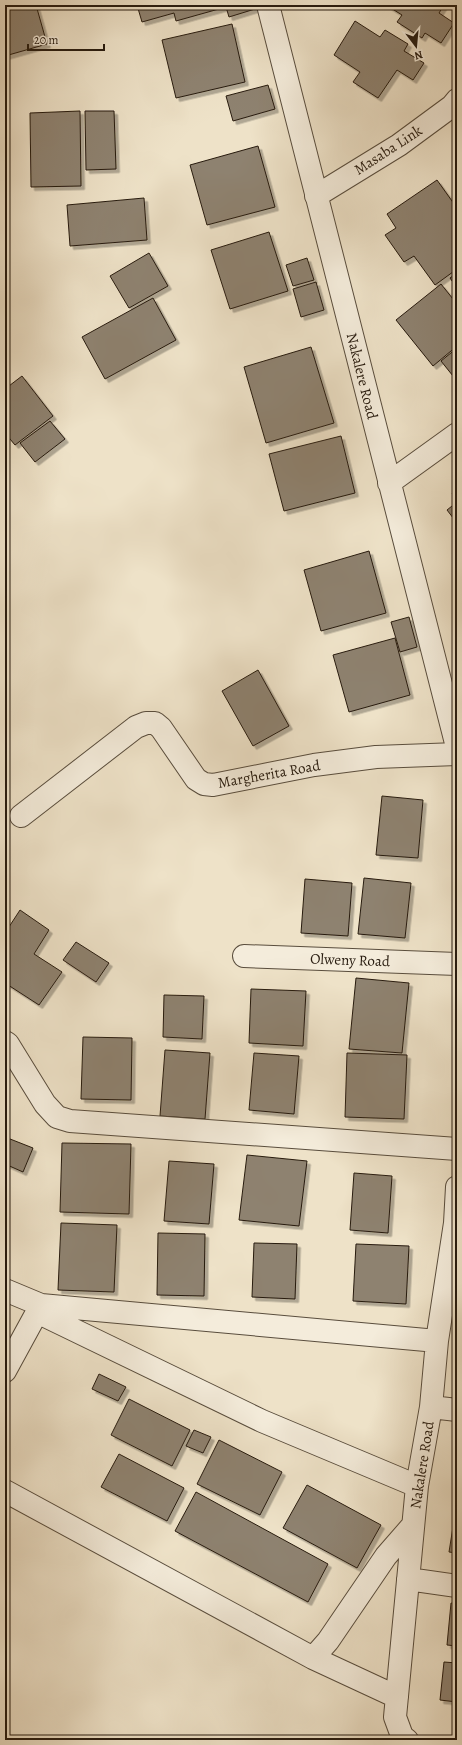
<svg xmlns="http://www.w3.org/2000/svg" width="462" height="1745" viewBox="0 0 462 1745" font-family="Alegreya,serif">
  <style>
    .building { fill: #8e826f; stroke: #271b0f; filter: url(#shadow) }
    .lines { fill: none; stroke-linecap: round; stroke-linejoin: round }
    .minor-casing { stroke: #594d3d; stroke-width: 24 }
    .minor { stroke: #f4ecdb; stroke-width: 22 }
    .labels { text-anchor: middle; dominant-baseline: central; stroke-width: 4; stroke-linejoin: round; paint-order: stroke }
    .street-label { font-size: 15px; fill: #271b0f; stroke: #f4ecdb }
  </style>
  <defs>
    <filter id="shadow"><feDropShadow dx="3.5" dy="3.5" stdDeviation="0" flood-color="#0004"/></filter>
  </defs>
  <rect width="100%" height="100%" fill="#eee2c8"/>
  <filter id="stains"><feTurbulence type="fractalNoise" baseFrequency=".005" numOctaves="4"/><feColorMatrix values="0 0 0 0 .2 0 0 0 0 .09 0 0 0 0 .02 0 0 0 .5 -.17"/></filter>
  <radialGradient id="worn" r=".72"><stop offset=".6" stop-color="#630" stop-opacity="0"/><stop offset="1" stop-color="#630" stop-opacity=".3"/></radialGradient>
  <path class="building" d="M 29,5 L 36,5 L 47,44 L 5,56 L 5,11 Z
    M 137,5 L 254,5 L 255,9 L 229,17 L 226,7 L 176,21 L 174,13 L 142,22 Z
    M 386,5 L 444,5 L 439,13 L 454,23 L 441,43 L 425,33 L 422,38 L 397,22 L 402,15 Z
    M 355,21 L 380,37 L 385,30 L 408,44 L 404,51 L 424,63 L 413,80 L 397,70 L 378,98 L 353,82 L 360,72 L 334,55 Z
    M 232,24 L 245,82 L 176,98 L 162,40 Z
    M 268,85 L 275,109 L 233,121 L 226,96 Z
    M 80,111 L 81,186 L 31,187 L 30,113 Z
    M 85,111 L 114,111 L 116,169 L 86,170 Z
    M 258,146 L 275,207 L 207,225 L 190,165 Z
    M 437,180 L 457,208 L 457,269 L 435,285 L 414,256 L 404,262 L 385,235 L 396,228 L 387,214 Z
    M 144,198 L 147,240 L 70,246 L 67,205 Z
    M 269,232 L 288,291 L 230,309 L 211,250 Z
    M 149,253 L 168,286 L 129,308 L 110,276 Z
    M 307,258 L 314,280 L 293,286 L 286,265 Z
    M 457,273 L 457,288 L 450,278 Z
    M 316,282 L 324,310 L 301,317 L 293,289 Z
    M 441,284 L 457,304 L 457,346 L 433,366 L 396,320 Z
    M 153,298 L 176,340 L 105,379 L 82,337 Z
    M 311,347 L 334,423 L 266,443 L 244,367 Z
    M 457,348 L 457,381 L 441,361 Z
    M 22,376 L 53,416 L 15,445 L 5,433 L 5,389 Z
    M 50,421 L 65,439 L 35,462 L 20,443 Z
    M 341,436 L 355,493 L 284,511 L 269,454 Z
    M 457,489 L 457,500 L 452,493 Z
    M 457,502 L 457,523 L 447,510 Z
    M 369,551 L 386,613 L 321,631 L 304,570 Z
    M 409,617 L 417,647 L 400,652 L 391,622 Z
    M 395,638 L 410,695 L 349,712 L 333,655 Z
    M 258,670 L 289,726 L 253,746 L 222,691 Z
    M 382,796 L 423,800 L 418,858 L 376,855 Z
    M 364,878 L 411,883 L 405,938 L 358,934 Z
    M 305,879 L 352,883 L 348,936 L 301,933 Z
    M 20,910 L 49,930 L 34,954 L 62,972 L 39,1005 L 5,983 L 5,933 Z
    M 76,942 L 109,963 L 96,982 L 63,960 Z
    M 356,978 L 409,983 L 402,1053 L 349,1049 Z
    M 251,989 L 306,991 L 303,1046 L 249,1043 Z
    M 164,995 L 204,996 L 202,1039 L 163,1037 Z
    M 83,1037 L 132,1038 L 131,1100 L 81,1099 Z
    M 165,1050 L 210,1053 L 205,1119 L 160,1116 Z
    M 254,1053 L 299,1056 L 294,1114 L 249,1110 Z
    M 347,1053 L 407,1055 L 404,1119 L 345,1117 Z
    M 5,1137 L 33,1148 L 23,1172 L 5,1164 Z
    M 62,1143 L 131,1144 L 129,1214 L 60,1212 Z
    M 247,1155 L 307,1161 L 299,1226 L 239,1220 Z
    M 169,1161 L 214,1164 L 209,1224 L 164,1221 Z
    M 354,1173 L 392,1176 L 388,1233 L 350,1230 Z
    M 61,1223 L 117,1225 L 114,1292 L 58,1290 Z
    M 158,1233 L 205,1234 L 204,1296 L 157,1295 Z
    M 254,1243 L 297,1244 L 295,1299 L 252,1297 Z
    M 356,1244 L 409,1246 L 406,1304 L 353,1301 Z
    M 99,1374 L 126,1387 L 118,1401 L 92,1389 Z
    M 129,1399 L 190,1430 L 172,1466 L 111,1435 Z
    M 194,1430 L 211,1437 L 203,1453 L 186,1446 Z
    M 219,1440 L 282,1472 L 260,1515 L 197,1484 Z
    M 119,1454 L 184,1488 L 167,1521 L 101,1487 Z
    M 307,1485 L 381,1525 L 357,1568 L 283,1528 Z
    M 196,1492 L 328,1564 L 308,1602 L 175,1531 Z
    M 456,1508 L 457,1508 L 457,1553 L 449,1552 Z
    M 451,1603 L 457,1604 L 457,1646 L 447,1645 Z
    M 444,1662 L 457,1663 L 457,1702 L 440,1700 Z"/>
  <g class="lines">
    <defs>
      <path id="minor" d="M 268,5 L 457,747
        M 316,196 L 399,145 L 452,106 L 457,100
        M 389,483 L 457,434
        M 21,816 L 136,727 L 146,723 L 155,723 L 161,728 L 196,779 L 204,784 L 213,785 L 314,765 L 376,757 L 457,754
        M 244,956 L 457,964
        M 5,1042 L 8,1044 L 45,1104 L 57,1117 L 70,1121 L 457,1149
        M 5,1290 L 41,1305 L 437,1341
        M 37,1312 L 262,1421 L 417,1486
        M 5,1371 L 41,1305
        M 431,1407 L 457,1410
        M 5,1491 L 313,1658 L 397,1697
        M 408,1579 L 457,1586
        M 313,1658 L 328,1641 L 386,1556 L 413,1525
        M 407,1740 L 402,1736 L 395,1717 L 417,1486 L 431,1407 L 437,1341 L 455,1223 L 457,1187"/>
    </defs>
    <use href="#minor" class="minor-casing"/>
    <use href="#minor" class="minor"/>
  </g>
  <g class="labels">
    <g class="street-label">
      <text transform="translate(388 150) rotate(-33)">Masaba Link</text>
      <text transform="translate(362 376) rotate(76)">Nakalere Road</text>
      <text transform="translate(269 774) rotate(-10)">Margherita Road</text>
      <text transform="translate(350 960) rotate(2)">Olweny Road</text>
      <text transform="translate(422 1465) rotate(-81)">Nakalere Road</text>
    </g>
  </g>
  <rect width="462" height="1745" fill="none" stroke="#eee2c8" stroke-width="20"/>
  <rect x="6" y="6" width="450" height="1733" fill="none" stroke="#271b0f" stroke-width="2"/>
  <rect x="10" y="10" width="442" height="1725" fill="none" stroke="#271b0f"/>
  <g transform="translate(416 46) rotate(164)" stroke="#f4ecdb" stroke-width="3" paint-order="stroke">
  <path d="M0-3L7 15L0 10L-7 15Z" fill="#271b0f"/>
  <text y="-6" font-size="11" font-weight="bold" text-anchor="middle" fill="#271b0f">N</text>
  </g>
  <path d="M28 44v6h76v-6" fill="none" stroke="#271b0f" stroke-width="2"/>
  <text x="34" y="44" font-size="12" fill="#271b0f" stroke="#f4ecdb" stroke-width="3" paint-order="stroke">20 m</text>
  <rect width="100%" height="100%" filter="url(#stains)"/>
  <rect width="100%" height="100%" fill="url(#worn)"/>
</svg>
